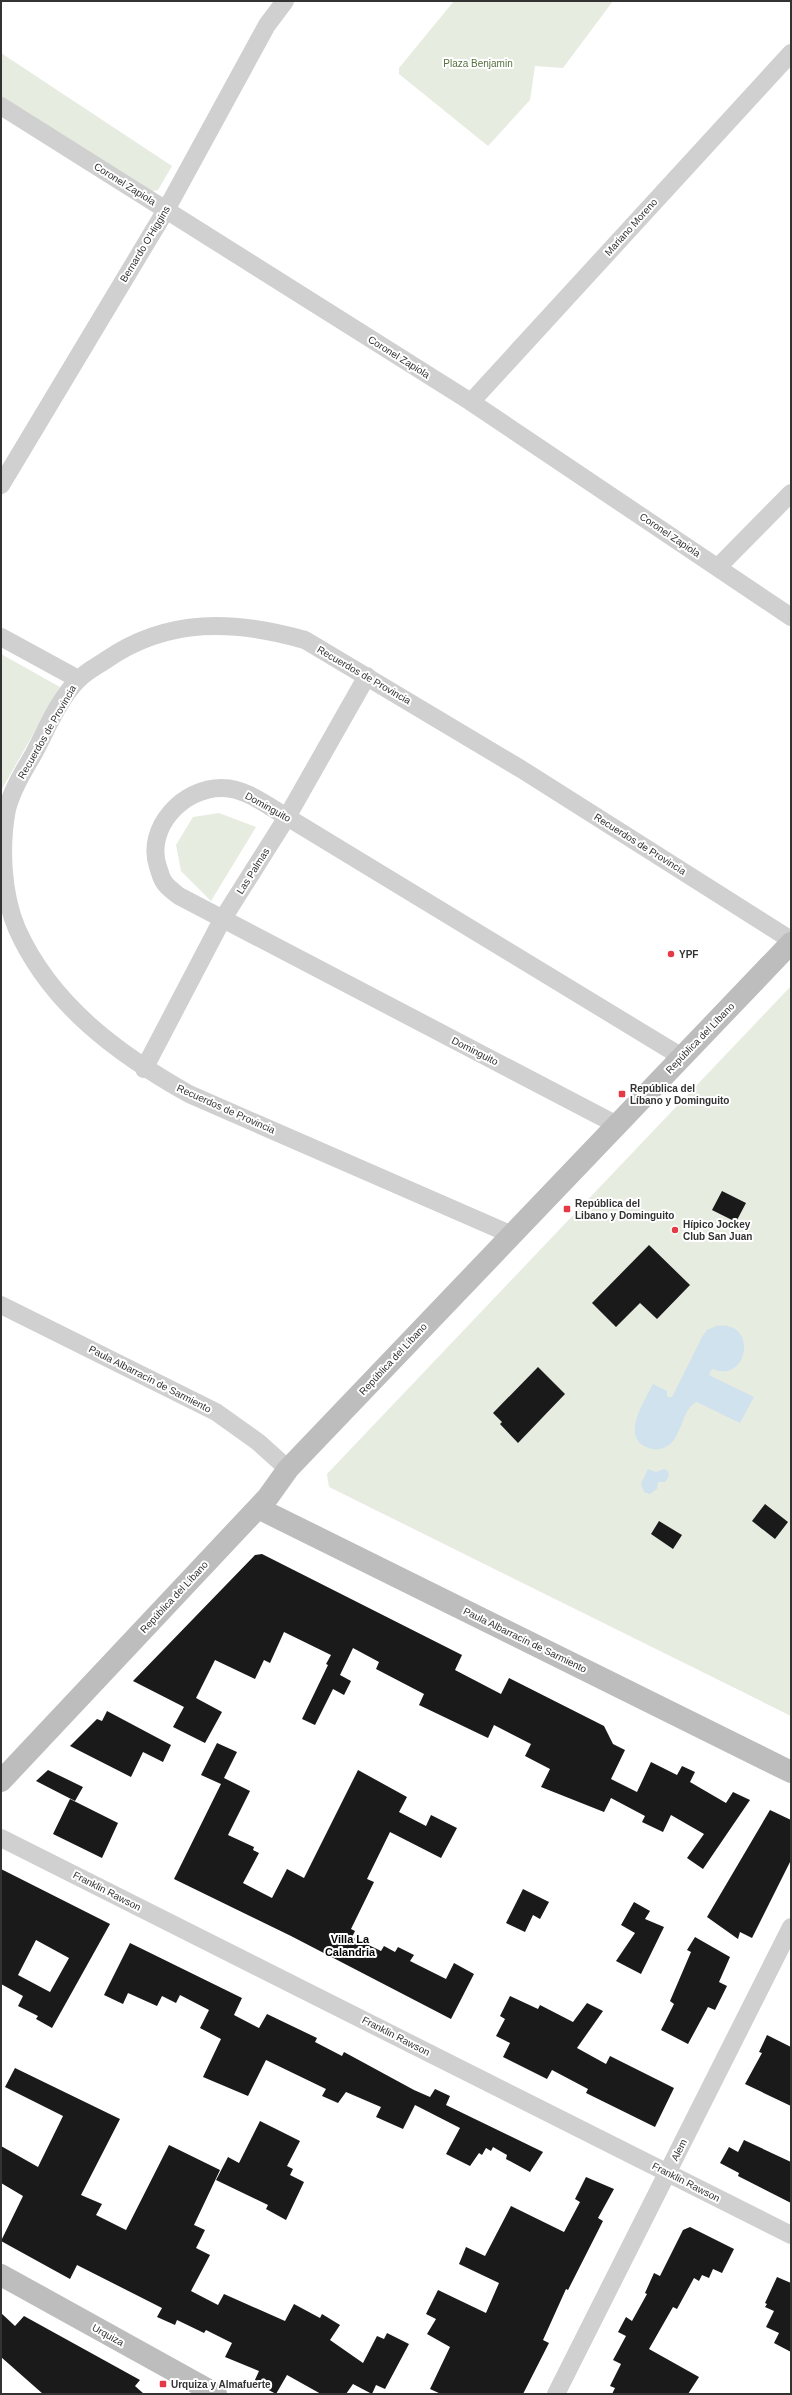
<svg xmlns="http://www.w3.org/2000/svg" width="792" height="2395" viewBox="0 0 792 2395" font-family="Helvetica,sans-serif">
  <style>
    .green { fill: #e6ecdf }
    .water { fill: #cfe2ee }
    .building { fill: #1a1a1a; fill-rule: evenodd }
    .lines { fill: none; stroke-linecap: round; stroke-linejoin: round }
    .street { stroke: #d0d0d0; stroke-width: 18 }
    .secondary { stroke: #bdbdbd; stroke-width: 22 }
    .poi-dot { fill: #e63946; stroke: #fff; stroke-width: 1.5 }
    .labels { text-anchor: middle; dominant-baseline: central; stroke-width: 4; stroke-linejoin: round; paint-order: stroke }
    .park-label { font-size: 10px; fill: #56703f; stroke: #fff }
    .street-label { font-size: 10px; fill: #333; stroke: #fff }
    .poi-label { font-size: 10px; font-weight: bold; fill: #333; stroke: #fff; text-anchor: start }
    .neighbourhood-label { font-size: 11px; font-weight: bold; fill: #000; stroke: #fff }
  </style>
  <rect width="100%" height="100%" fill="#fff"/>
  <path class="green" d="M 454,1 L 613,1 L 563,68 L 535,66 L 530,100 L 488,146 L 399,74 L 399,68 Z
    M 1,53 L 172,166 L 158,190 L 148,192 L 1,97 Z
    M 1,654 L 60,687 L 2,789 L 1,788 Z
    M 219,813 L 256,827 L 211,901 L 181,871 L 176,845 L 193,817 Z
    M 791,986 L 791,1716 L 329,1487 L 327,1474 Z"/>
  <path class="water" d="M 716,1326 C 758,1319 750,1384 712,1369 L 709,1375 L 754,1397 L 740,1423 L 697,1402 C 682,1408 682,1436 669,1445 C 663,1449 655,1451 649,1448 C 619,1438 645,1401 653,1384 L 667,1391 L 667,1397 L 672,1397 L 702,1337 L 707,1330 Z
    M 648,1469 L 656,1472 L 664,1469 L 668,1471 L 669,1476 L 665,1482 L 658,1482 L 657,1489 L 650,1494 L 644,1492 L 641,1484 Z"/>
  <path class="building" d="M 722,1191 L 746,1203 L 736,1222 L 712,1210 Z
    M 649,1245 L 690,1285 L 657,1319 L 640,1303 L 616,1327 L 592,1303 Z
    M 538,1367 L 565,1394 L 518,1443 L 500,1424 L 502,1422 L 493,1413 Z
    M 765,1504 L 788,1522 L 775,1539 L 752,1521 Z
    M 659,1521 L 682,1535 L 673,1549 L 651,1534 Z
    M 262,1554 L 462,1655 L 455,1670 L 501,1694 L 509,1678 L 604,1726 L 613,1744 L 625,1750 L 611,1779 L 637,1792 L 651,1762 L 677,1775 L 682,1766 L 695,1772 L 690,1782 L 726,1803 L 733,1792 L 750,1800 L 703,1869 L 687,1858 L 704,1834 L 671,1815 L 663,1832 L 642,1822 L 645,1816 L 611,1798 L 604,1812 L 541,1787 L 550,1769 L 525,1756 L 531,1744 L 494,1725 L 488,1738 L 419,1705 L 424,1694 L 376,1669 L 379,1662 L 353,1648 L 340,1675 L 351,1681 L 344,1695 L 333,1689 L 315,1725 L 302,1719 L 328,1665 L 326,1664 L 331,1655 L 284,1632 L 270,1663 L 264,1660 L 255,1679 L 215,1660 L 196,1698 L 222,1712 L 205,1743 L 173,1727 L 184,1707 L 133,1681 L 255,1555 Z
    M 107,1711 L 171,1745 L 163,1762 L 143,1752 L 131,1777 L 70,1746 L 97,1719 L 102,1721 Z
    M 217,1743 L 237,1752 L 224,1778 L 250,1791 L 228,1835 L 254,1847 L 253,1850 L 259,1853 L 243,1883 L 272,1898 L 287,1869 L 304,1878 L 358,1770 L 407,1797 L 399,1812 L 426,1826 L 431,1815 L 457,1828 L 441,1858 L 390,1832 L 367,1879 L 374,1882 L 351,1929 L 355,1931 L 352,1937 L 381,1951 L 384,1946 L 395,1952 L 398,1947 L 414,1955 L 410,1961 L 446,1979 L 454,1963 L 474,1974 L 451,2019 L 291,1936 L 174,1879 L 221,1784 L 201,1775 Z
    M 48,1770 L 83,1787 L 75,1801 L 36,1781 Z
    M 70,1799 L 118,1823 L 102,1858 L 53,1834 Z
    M 770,1810 L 791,1820 L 791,1860 L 752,1938 L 740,1932 L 738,1939 L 707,1917 Z
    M 1,1869 L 110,1924 L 52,2028 L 36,2019 L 38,2016 L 18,2006 L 23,1996 L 1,1984 ZM 36,1940 L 69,1958 L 50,1992 L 18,1975 Z
    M 523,1889 L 549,1902 L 540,1919 L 533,1915 L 525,1932 L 506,1923 Z
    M 634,1902 L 650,1911 L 645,1919 L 664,1927 L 641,1974 L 616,1961 L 635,1933 L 621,1925 Z
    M 695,1937 L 730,1957 L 719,1982 L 727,1986 L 715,2010 L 708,2007 L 688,2044 L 661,2030 L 674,2004 L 670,2001 L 691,1952 L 687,1950 Z
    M 130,1943 L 242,1998 L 234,2015 L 259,2028 L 267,2014 L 317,2038 L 315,2042 L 342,2056 L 344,2052 L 414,2090 L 430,2097 L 435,2089 L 450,2096 L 446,2105 L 543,2152 L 530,2172 L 506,2159 L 507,2155 L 493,2147 L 491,2151 L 486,2148 L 482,2155 L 479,2153 L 470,2166 L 446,2154 L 460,2128 L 415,2105 L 403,2129 L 376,2117 L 381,2107 L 346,2092 L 338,2103 L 322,2096 L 326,2089 L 266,2060 L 248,2096 L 203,2077 L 221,2039 L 200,2028 L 209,2010 L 180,1995 L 176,2003 L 162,1996 L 157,2006 L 128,1993 L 123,2004 L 104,1995 Z
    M 510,1996 L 538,2009 L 540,2005 L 573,2022 L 587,2003 L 603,2011 L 577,2048 L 606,2064 L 610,2056 L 674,2088 L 655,2127 L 586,2093 L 588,2089 L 552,2070 L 547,2079 L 503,2057 L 510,2043 L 496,2036 L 505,2019 L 500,2016 Z
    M 767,2035 L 791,2047 L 791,2106 L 745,2084 L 762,2053 L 759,2052 Z
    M 15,2068 L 120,2119 L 81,2195 L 102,2204 L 96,2215 L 126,2230 L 169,2145 L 220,2170 L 194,2225 L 205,2230 L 196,2248 L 210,2255 L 191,2291 L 218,2305 L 224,2294 L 285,2321 L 294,2304 L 320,2318 L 322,2314 L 340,2325 L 330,2340 L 363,2363 L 377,2336 L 384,2339 L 387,2333 L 409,2344 L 385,2389 L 376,2385 L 372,2394 L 353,2384 L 346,2394 L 321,2394 L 287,2375 L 276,2394 L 254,2382 L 259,2371 L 225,2357 L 232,2343 L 206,2330 L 204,2333 L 177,2320 L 175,2325 L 157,2317 L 162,2308 L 77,2265 L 70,2279 L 1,2241 L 23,2196 L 1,2183 L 1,2146 L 38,2167 L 63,2116 L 5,2087 Z
    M 260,2121 L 300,2141 L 287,2166 L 293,2169 L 290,2175 L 304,2182 L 286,2220 L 266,2209 L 268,2205 L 216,2180 L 228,2157 L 239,2163 Z
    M 744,2140 L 791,2162 L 791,2203 L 738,2176 L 739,2173 L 720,2163 L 729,2147 L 738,2152 Z
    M 586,2177 L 614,2189 L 598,2218 L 603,2221 L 568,2290 L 566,2289 L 543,2340 L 549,2343 L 523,2394 L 441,2394 L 430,2389 L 450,2347 L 427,2334 L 436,2319 L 426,2314 L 438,2290 L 486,2313 L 499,2283 L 459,2264 L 466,2247 L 485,2256 L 511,2206 L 564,2232 L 580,2202 L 575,2199 Z
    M 690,2227 L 734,2249 L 722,2273 L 713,2269 L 709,2278 L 702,2275 L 699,2281 L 694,2278 L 677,2309 L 673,2307 L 649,2349 L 699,2377 L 688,2394 L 612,2394 L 615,2388 L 610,2386 L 621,2364 L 613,2360 L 626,2336 L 618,2332 L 626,2317 L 632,2321 L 647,2294 L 645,2293 L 654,2273 L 660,2276 L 683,2230 Z
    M 777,2277 L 791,2283 L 791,2352 L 774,2343 L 779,2333 L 766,2327 L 774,2311 L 765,2307 L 767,2304 L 765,2303 Z
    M 1,2313 L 15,2326 L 24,2316 L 140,2380 L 135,2386 L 144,2394 L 43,2394 L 1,2357 Z"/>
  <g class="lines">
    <path class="street" d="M 1,106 L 471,402 L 791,617
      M 471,402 L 791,53
      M 1,485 L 166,210 L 267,25 L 285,1
      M 718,567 L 791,493
      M 1,637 L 78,679
      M 144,1069 L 222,920 L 287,817 L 367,676
      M 617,1125 L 179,896 C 174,892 167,887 164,882 C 161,878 160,872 158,867 C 145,828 183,787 223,788 C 245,788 268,806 287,817 L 682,1057
      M 510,1234 L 189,1094 C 118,1054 51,1005 17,929 C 2,894 0,846 7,809 C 12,790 23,772 33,755 C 46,731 58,700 78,680 C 85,672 97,666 106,660 C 168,617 235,620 305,640 L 521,769 L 791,940
      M 1,1305 L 216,1412 L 258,1442 L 288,1469
      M 1,1838 L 791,2235
      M 556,2394 L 791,1927"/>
    <path class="secondary" d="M 258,1508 L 791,1772
      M 1,1781 L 268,1497 L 288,1469 L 791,943
      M 1,2275 L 216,2394"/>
  </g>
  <g class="poi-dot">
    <circle cx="671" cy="954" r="4"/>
    <rect x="618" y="1090" width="8" height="8" rx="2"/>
    <rect x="563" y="1205" width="8" height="8" rx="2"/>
    <circle cx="675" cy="1230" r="4"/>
    <rect x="159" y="2380" width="8" height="8" rx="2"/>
  </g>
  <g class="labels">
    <g class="park-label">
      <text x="478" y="63">Plaza Benjamin</text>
    </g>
    <g class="street-label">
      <text transform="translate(125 184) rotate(32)">Coronel Zapiola</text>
      <text transform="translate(631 227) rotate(-48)">Mariano Moreno</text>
      <text transform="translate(145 244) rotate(-59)">Bernardo O'Higgins</text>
      <text transform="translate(399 357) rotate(32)">Coronel Zapiola</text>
      <text transform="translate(670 535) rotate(34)">Coronel Zapiola</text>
      <text transform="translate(364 675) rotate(30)">Recuerdos de Provincia</text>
      <text transform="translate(47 732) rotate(-60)">Recuerdos de Provincia</text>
      <text transform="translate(268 807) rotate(29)">Dominguito</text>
      <text transform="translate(640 844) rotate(32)">Recuerdos de Provincia</text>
      <text transform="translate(253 871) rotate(-58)">Las Palmas</text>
      <text transform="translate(700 1038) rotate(-46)">República del Líbano</text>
      <text transform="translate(475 1051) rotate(27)">Dominguito</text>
      <text transform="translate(226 1109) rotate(24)">Recuerdos de Provincia</text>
      <text transform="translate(393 1359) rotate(-47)">República del Líbano</text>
      <text transform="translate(150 1379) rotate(27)">Paula Albarracín de Sarmiento</text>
      <text transform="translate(174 1597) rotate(-47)">República del Líbano</text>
      <text transform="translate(525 1640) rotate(26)">Paula Albarracín de Sarmiento</text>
      <text transform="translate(107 1891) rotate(27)">Franklin Rawson</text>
      <text transform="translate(396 2036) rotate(27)">Franklin Rawson</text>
      <text transform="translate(679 2150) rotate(-63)">Alem</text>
      <text transform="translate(686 2182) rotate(27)">Franklin Rawson</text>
      <text transform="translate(108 2335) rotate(29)">Urquiza</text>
    </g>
    <g class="poi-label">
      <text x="679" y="954">YPF</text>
      <text x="630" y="1088">República del<tspan x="630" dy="12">Líbano y Dominguito</tspan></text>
      <text x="575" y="1203">República del<tspan x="575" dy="12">Libano y Dominguito</tspan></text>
      <text x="683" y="1224">Hípico Jockey<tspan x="683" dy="12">Club San Juan</tspan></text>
      <text x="171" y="2384">Urquiza y Almafuerte</text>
    </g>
    <g class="neighbourhood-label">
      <text x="350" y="1939">Villa La<tspan x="350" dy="13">Calandria</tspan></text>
    </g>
  </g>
  <rect width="792" height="2395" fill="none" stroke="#333333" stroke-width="4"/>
</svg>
